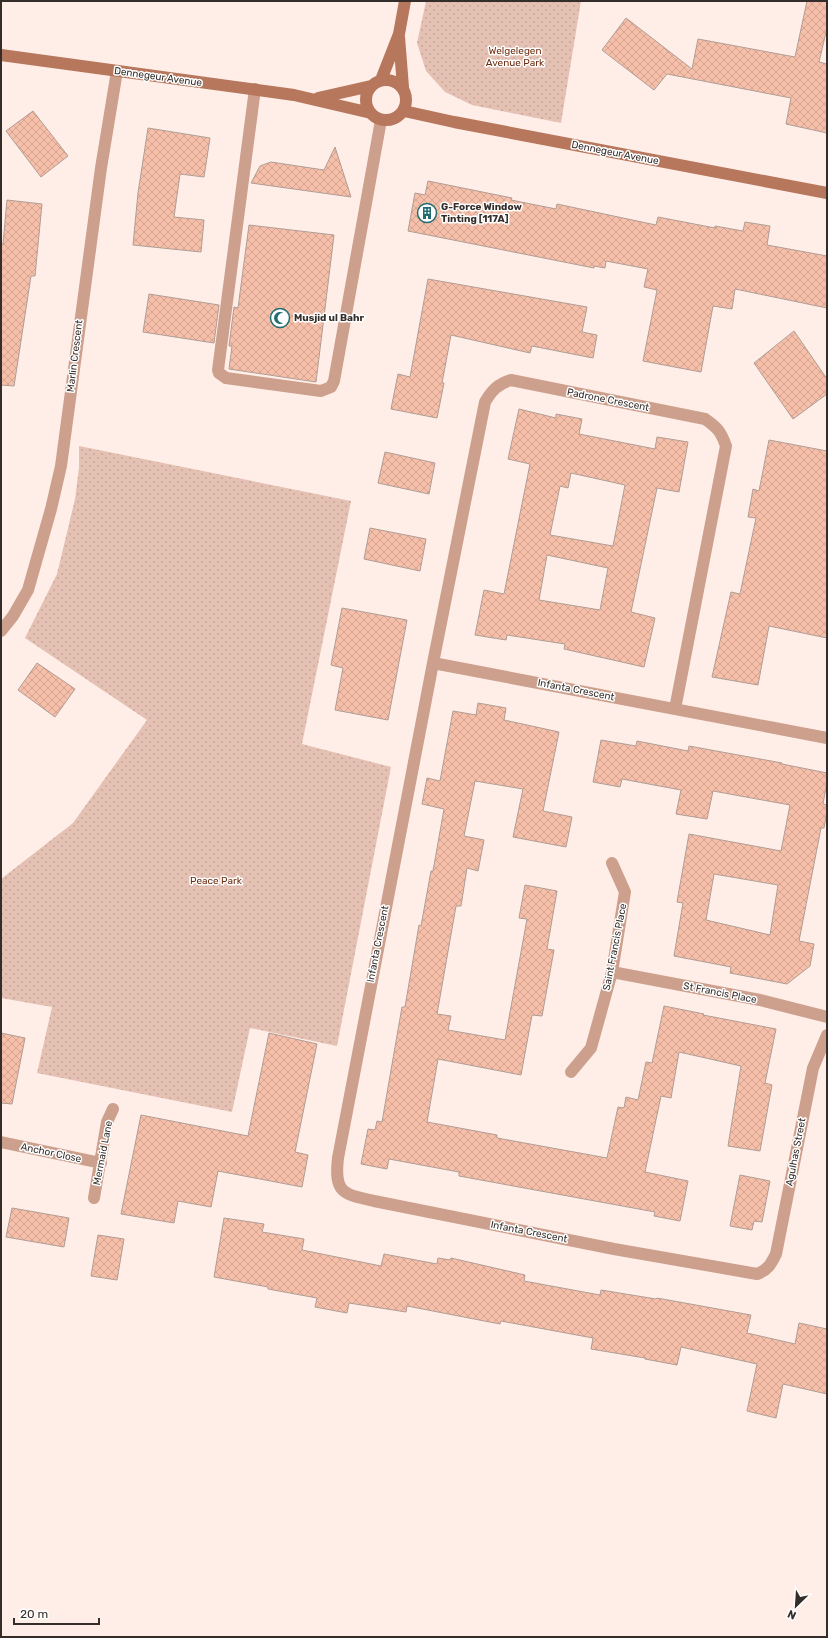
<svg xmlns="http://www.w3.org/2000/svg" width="828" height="1638" viewBox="0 0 828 1638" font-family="Rubik,sans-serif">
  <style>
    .park { fill: url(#park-dots) }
    .building { fill: url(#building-cross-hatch); stroke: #b09d95; fill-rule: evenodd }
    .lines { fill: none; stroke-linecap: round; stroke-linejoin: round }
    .lane { stroke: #cda08e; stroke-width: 12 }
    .street { stroke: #cda08e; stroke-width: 12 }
    .secondary { stroke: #b7775d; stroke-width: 12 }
    .labels { text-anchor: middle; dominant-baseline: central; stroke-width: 3; stroke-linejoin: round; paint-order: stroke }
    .park-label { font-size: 10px; fill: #6f2e10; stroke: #fff }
    .street-label { font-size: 10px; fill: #342d29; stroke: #fff }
    .poi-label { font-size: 10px; font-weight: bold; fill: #342d29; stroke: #fff; text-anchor: start }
  </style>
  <defs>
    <pattern id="park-dots" width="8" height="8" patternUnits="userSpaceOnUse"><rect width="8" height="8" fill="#e5c1b4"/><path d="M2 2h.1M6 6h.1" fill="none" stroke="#c5a69b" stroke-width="1.8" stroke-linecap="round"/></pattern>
    <pattern id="building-cross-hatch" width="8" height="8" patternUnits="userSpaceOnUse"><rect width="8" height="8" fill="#f6bfa9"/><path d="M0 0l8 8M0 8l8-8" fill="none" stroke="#d4a491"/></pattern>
  </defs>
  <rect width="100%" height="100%" fill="#ffeee7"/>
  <path class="park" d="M 426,1 L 581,1 L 561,123 L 472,105 L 445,92 L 426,71 L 417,43 Z
    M 79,446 L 351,501 L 302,744 L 391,767 L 337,1046 L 250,1028 L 232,1112 L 37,1073 L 52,1007 L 1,998 L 1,879 L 73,823 L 147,720 L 25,638 L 57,574 L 75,499 L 79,468 Z"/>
  <path class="building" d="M 807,1 L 827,1 L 827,28 L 819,62 L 827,64 L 827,133 L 786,124 L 791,98 L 667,74 L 654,90 L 602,50 L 626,18 L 692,69 L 698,39 L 795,57 Z
    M 33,111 L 68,156 L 41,177 L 6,131 Z
    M 148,128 L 210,138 L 204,177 L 180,174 L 174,217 L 204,220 L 201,252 L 133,245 L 138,193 Z
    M 335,147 L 351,197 L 251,183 L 260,166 L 271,162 L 324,170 Z
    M 428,181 L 512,198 L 511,200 L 556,209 L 557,204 L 656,225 L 658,217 L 715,228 L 715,226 L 743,231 L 745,222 L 770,226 L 767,245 L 827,256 L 827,308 L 735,289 L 732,309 L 713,306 L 701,372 L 643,361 L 657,290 L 644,287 L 648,269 L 606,261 L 605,268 L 594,266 L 594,268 L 408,231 L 415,193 L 425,195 Z
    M 7,200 L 42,204 L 35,276 L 31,276 L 14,386 L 1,385 L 1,244 L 3,244 Z
    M 249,225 L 334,235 L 316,382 L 229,369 L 232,346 L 229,346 L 234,307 L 238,308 Z
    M 428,279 L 587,307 L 582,332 L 597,335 L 593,358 L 532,346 L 530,353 L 451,335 L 442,383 L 444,383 L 437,418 L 391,409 L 398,374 L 410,377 Z
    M 149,294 L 219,305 L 214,343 L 143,332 Z
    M 794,331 L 827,379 L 827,394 L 793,419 L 754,363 Z
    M 519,409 L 556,418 L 556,414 L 582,419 L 579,434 L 655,449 L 657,437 L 688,442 L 679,492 L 657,488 L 631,612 L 655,618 L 644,667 L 564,649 L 565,644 L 507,635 L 506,640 L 475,635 L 484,590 L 504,594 L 530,464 L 508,459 ZM 571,473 L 625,485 L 613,546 L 550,535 L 560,486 L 568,488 ZM 547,555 L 608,568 L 600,610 L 539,600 Z
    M 769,440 L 827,451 L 827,638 L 769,626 L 758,685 L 712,677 L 731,592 L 740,594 L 756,518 L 748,517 L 753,489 L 759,491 Z
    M 385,452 L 435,463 L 429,494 L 378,483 Z
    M 370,528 L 426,539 L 420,571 L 364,559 Z
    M 342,608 L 407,620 L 388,720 L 335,710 L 343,668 L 331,665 Z
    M 37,663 L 75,689 L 55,717 L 18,690 Z
    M 478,703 L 506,708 L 504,720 L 559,732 L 543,811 L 572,817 L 566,847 L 513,837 L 523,789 L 475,781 L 464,836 L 484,840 L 478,871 L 467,868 L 461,906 L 456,906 L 437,1014 L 451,1016 L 448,1030 L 505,1040 L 527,919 L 519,918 L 525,885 L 557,891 L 547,949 L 554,950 L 542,1016 L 532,1015 L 521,1075 L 438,1059 L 427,1122 L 497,1135 L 497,1138 L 607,1158 L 618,1107 L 624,1108 L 626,1097 L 638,1100 L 646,1062 L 652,1063 L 664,1006 L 704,1014 L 703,1015 L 776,1029 L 765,1083 L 772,1085 L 760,1151 L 728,1146 L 741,1066 L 679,1052 L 671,1098 L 661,1096 L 645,1172 L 688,1181 L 680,1221 L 654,1216 L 655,1212 L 459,1176 L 459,1172 L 389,1159 L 387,1169 L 361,1164 L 368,1129 L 375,1130 L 377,1121 L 382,1122 L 402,1007 L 405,1007 L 419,925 L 421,926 L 431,871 L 433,871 L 444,809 L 422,804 L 427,778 L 440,781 L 453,711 L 476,715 Z
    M 601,740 L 636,746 L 637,741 L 688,751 L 689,746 L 782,763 L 782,764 L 827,773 L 827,782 L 823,804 L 827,805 L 827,812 L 824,828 L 821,828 L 799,941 L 814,944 L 810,966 L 787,984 L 730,973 L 731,967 L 674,956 L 683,903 L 677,902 L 689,834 L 781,851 L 790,805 L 713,791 L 707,819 L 676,814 L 681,790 L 622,779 L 620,787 L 593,782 ZM 714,874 L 778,885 L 770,935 L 706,920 Z
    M 1,1033 L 25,1038 L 12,1104 L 1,1103 Z
    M 269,1033 L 317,1044 L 295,1152 L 308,1155 L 302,1187 L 218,1171 L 211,1207 L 178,1201 L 174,1223 L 121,1214 L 141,1115 L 248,1136 Z
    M 740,1175 L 770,1181 L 762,1222 L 754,1221 L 752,1230 L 730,1226 Z
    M 12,1208 L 69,1218 L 64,1247 L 6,1237 Z
    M 224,1218 L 264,1224 L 262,1232 L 304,1239 L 302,1250 L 381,1266 L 384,1254 L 437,1264 L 438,1258 L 450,1260 L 451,1258 L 525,1275 L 524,1281 L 600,1295 L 601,1290 L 656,1299 L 657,1298 L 751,1315 L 747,1333 L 795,1344 L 799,1323 L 827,1329 L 827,1394 L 783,1384 L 776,1418 L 747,1411 L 757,1364 L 681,1347 L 677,1365 L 645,1359 L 645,1358 L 591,1349 L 593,1338 L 501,1321 L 500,1324 L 407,1306 L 406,1312 L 349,1303 L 347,1313 L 315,1307 L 317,1298 L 268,1289 L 268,1287 L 214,1277 Z
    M 98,1235 L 124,1239 L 117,1280 L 91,1276 Z"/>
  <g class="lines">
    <path class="lane" d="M 255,89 L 218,370 L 219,373 L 226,378 L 321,391 L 331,387 L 334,381 L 381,120"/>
    <path class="street" d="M 1,631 L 13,616 L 28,590 L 51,509 L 61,466 L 101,168 L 117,71
      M 433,663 L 485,402 C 492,390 498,384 511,380 L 705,419 C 718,428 721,432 726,446 L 675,709
      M 827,738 L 433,663 L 338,1158 C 334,1193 343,1194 374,1201 L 614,1249 L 757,1274 C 768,1270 771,1264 776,1254 L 813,1068 L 827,1035
      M 612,972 L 760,1000 L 827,1017
      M 571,1072 L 591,1048 L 612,972 L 625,892 L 612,863
      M 1,1142 L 101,1163
      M 94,1198 L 107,1122 L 113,1109"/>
    <path class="secondary" d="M 399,37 L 403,87
      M 1,55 L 294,95 L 371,113
      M366 100a20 20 0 1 1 40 0a20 20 0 1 1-40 0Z
      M 381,80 L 399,34 L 405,1
      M 318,98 L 371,86
      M 404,111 L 454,122 L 827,193"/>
  </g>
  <defs>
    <symbol id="building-ring" viewBox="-11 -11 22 22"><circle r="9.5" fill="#fff" stroke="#226d71" stroke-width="1.5"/><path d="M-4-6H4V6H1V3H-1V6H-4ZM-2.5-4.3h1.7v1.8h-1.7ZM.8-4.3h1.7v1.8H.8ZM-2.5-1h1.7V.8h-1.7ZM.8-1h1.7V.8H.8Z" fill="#226d71"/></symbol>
    <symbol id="mosque-ring" viewBox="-11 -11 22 22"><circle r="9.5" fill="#fff" stroke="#226d71" stroke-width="1.5"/><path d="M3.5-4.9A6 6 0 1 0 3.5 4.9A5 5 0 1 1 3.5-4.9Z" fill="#226d71"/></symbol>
  </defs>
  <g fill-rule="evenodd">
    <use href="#building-ring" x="416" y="202" width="22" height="22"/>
    <use href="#mosque-ring" x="269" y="307" width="22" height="22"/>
  </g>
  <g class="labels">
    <g class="park-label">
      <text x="515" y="51">Welgelegen<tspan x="515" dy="12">Avenue Park</tspan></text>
      <text x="216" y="881">Peace Park</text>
    </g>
    <g class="street-label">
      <text transform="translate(158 77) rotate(8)">Dennegeur Avenue</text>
      <text transform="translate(615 153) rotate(11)">Dennegeur Avenue</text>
      <text transform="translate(75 356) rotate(-83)">Marlin Crescent</text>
      <text transform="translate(608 400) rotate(11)">Padrone Crescent</text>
      <text transform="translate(576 690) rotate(11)">Infanta Crescent</text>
      <text transform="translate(378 944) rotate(-79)">Infanta Crescent</text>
      <text transform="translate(615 947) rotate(-79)">Saint Francis Place</text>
      <text transform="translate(720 993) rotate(11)">St Francis Place</text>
      <text transform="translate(796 1152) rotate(-79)">Agulhas Street</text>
      <text transform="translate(51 1153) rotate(12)">Anchor Close</text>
      <text transform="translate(103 1153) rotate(-79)">Mermaid Lane</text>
      <text transform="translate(529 1232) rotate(11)">Infanta Crescent</text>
    </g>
    <g class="poi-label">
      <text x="441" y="207">G-Force Window<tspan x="441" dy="12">Tinting [117A]</tspan></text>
      <text x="294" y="318">Musjid ul Bahr</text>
    </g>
  </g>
  <rect width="828" height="1638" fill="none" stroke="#342d29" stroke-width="4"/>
  <g transform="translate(796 1606) rotate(205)" stroke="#ffffff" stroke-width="3" paint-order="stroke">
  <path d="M0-3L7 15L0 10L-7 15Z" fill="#342d29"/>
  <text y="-6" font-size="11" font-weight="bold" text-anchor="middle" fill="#342d29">N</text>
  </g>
  <path d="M14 1618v6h85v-6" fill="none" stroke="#342d29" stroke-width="2"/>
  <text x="20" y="1618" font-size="12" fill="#342d29" stroke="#ffffff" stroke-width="3" paint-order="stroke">20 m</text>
</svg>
